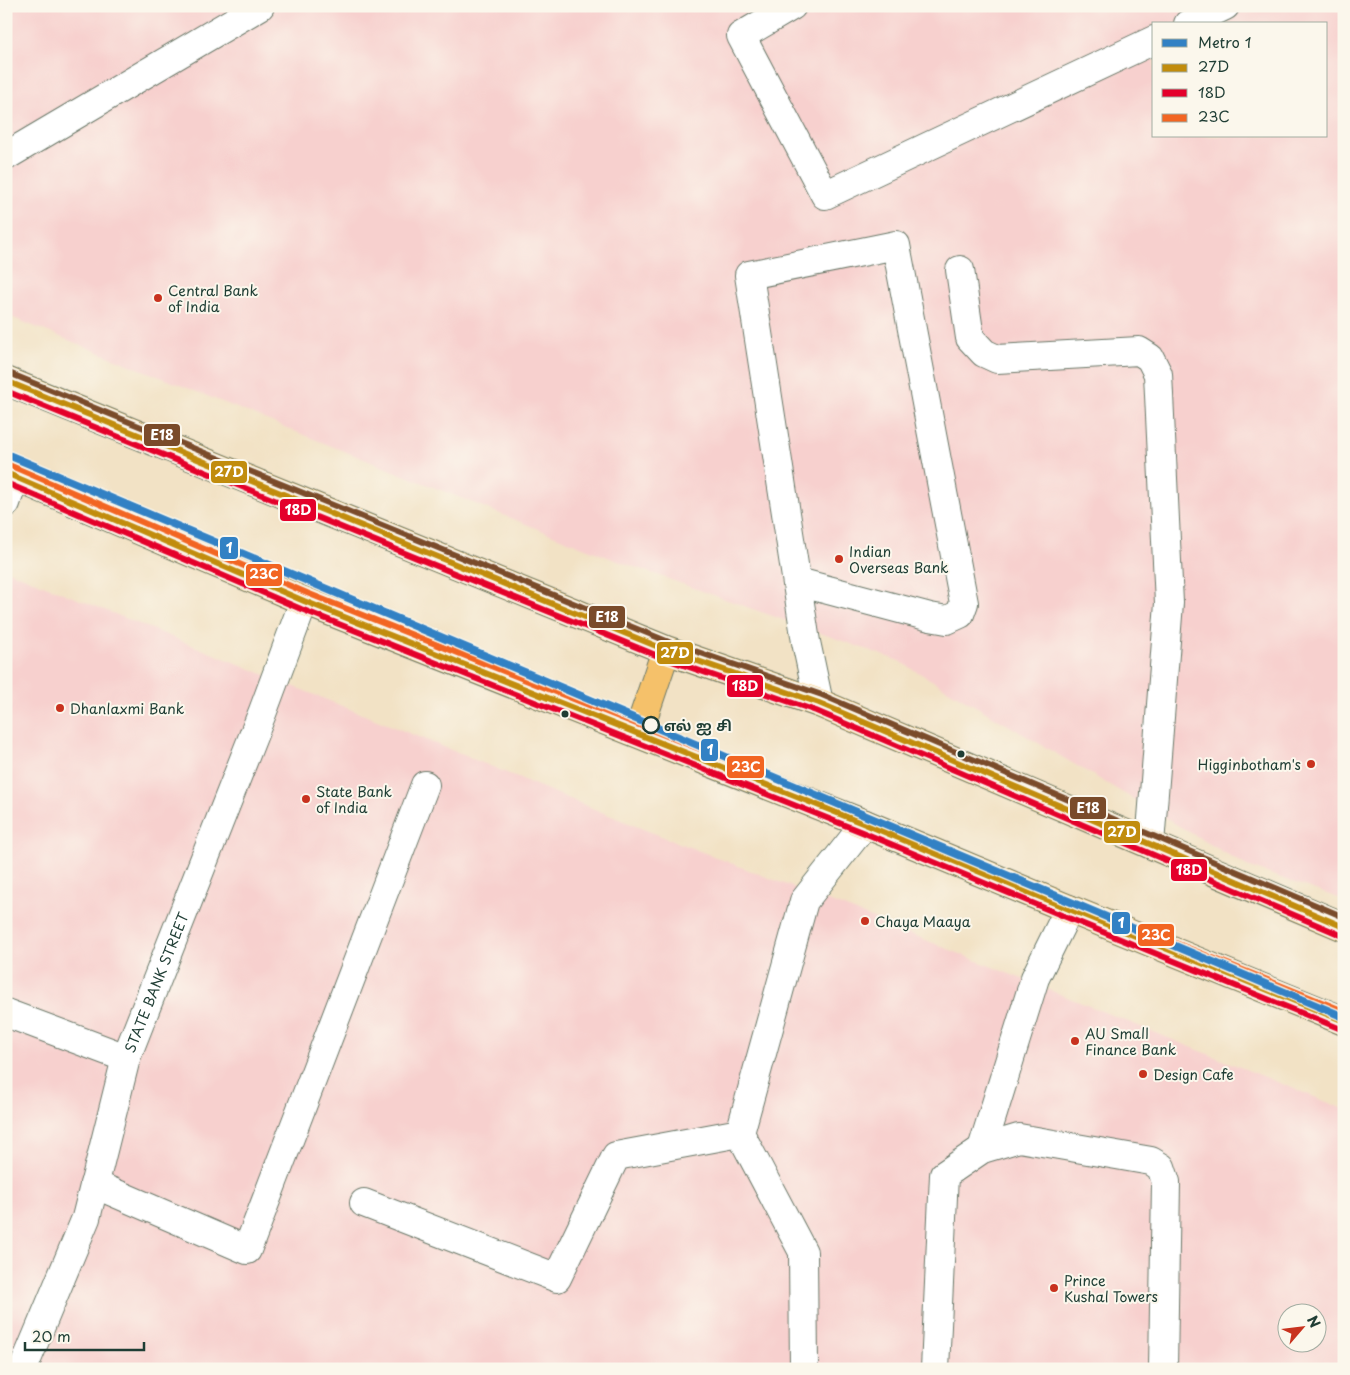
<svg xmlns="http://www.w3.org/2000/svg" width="1350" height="1375" viewBox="0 0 1350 1375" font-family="'Playpen Sans','Noto Sans Tamil',sans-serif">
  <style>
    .built { fill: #f7d0ce; fill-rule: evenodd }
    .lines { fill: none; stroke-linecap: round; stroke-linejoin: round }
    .minor-casing { stroke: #697767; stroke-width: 30 }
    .major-casing { stroke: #697767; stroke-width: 30 }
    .minor { stroke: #fff; stroke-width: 28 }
    .major { stroke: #f5c16b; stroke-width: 28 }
    .bus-1-casing { stroke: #fbf7ec; stroke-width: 10 }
    .bus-2-casing { stroke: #fbf7ec; stroke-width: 10 }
    .bus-3-casing { stroke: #fbf7ec; stroke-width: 10 }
    .bus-4-casing { stroke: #fbf7ec; stroke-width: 10 }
    .bus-1 { stroke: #c18c0d; stroke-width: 6 }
    .bus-2 { stroke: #e4002b; stroke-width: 6 }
    .bus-3 { stroke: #f26522; stroke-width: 6 }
    .bus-4 { stroke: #7a4b2a; stroke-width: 6 }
    .metro-1-casing { stroke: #fbf7ec; stroke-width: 11 }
    .metro-1 { stroke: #3281c4; stroke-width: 8 }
    .poi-dot { fill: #c8321e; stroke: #fbf7ec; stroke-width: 2 }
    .bus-dot { fill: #1f3d34; stroke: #fbf7ec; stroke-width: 2 }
    .stop-dot { fill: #fbf7ec; stroke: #1f3d34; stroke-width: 2.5 }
    .labels { text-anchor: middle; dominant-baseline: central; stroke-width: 4; stroke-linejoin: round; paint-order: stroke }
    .poi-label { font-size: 14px; fill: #1f3d34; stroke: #fbf7ec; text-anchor: start }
    .stop-label { font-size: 14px; font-weight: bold; fill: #1f3d34; stroke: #fbf7ec; text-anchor: start }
    .street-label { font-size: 14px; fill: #1f3d34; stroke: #fbf7ec }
    .line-badge { stroke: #fbf7ec; stroke-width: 2 }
    .badge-label { font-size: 14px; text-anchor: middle; font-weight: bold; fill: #fff }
  </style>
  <rect width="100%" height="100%" fill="#fbf7ec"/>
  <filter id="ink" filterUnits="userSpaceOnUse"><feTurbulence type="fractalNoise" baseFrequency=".02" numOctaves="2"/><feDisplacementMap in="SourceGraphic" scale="10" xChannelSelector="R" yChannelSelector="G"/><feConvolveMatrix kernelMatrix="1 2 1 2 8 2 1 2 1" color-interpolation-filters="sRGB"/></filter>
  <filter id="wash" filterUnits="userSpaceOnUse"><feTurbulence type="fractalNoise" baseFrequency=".0096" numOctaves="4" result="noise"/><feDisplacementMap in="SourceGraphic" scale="20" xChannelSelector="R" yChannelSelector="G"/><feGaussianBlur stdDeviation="1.12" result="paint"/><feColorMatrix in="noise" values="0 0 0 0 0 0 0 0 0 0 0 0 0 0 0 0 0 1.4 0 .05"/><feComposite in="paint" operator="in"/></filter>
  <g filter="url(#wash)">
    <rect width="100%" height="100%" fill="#f2e2c5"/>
    <path class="built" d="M 6,6 L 1344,6 L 1344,900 L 1247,866 L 899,661 L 615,560 L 6,315 ZM 1154,24 L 1326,24 L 1326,136 L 1154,136 Z
      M 6,570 L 451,750 L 638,827 L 849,909 L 1344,1109 L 1344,1369 L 6,1369 ZM 1288,1312 L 1318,1312 L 1318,1342 L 1288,1342 Z"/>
  </g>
  <g filter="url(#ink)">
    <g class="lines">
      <defs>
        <g id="minor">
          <path d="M 792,6 L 741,36 L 825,195 L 1154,40"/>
          <path d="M 1188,24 L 1225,6"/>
          <path d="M 6,156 L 260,6"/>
          <path d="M 960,270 L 970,338 L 984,353 L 997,359 L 1139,351 L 1150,358 L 1158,374 L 1169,603 L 1150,844"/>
          <path d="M 6,503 L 15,477"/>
          <path d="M 798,582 L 930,617 L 947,620 L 960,614 L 964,603 L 896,245 L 749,275 L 806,642 L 819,703"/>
          <path d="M 6,1013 L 126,1058"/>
          <path d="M 740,1133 L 803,1252 L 804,1369"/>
          <path d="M 982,1149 L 1035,978 L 1069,909"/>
          <path d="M 94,1184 L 247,1250 L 425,785"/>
          <path d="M 364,1203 L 557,1278 L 616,1156 L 740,1133 L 804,901 L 865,824"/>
          <path id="s1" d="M 23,1369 L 86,1218 L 126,1058 L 263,711 L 304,601"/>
          <path d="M 935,1369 L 944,1175 L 982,1149 L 1019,1138 L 1151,1161 L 1161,1167 L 1166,1182 L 1163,1369"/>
        </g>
        <path id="major" d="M 6,381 L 666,650 L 819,703 L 1344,927
          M 6,473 L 304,601 L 865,824 L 1069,909 L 1344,1021
          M 638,733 L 666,650"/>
      </defs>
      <use href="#minor" class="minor-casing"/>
      <use href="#major" class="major-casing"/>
      <use href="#minor" class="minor"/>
      <use href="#major" class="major"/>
      <defs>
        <path id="bus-1" d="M 6,381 L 666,650 L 819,703 L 1344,927
          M 6,473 L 304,601 L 865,824 L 1069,909 L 1344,1021"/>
        <path id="bus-2" d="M 6,391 L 663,658 L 816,711 L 1341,935
          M 6,483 L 301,609 L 862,832 L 1066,917 L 1341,1029"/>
        <path id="bus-3" d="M 9,465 L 307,593 L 868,816 L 1072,901 L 1344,1011"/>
        <path id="bus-4" d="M 9,373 L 669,642 L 822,695 L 1344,917"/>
      </defs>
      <use href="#bus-1" class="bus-1-casing"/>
      <use href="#bus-2" class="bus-2-casing"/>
      <use href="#bus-3" class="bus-3-casing"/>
      <use href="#bus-4" class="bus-4-casing"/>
      <use href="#bus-1" class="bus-1"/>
      <use href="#bus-2" class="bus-2"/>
      <use href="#bus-3" class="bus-3"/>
      <use href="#bus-4" class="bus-4"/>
      <defs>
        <path id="metro-1" d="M 6,454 L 1344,1017"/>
      </defs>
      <use href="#metro-1" class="metro-1-casing"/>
      <use href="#metro-1" class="metro-1"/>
    </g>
  </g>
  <g class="poi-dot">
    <circle cx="158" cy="298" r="5"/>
    <circle cx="839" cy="559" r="5"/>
    <circle cx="60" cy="708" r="5"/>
    <circle cx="1311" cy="764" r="5"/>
    <circle cx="306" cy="799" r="5"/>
    <circle cx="865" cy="921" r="5"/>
    <circle cx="1075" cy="1041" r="5"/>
    <circle cx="1143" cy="1074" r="5"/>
    <circle cx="1054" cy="1288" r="5"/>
  </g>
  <g class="bus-dot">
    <circle cx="565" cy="714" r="4.5"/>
    <circle cx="961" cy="754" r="4.5"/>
  </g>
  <circle class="stop-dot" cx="651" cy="725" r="8"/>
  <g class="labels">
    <g class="poi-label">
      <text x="168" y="290">Central Bank<tspan x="168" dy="16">of India</tspan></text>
      <text x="849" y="551">Indian<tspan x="849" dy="16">Overseas Bank</tspan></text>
      <text x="70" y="708">Dhanlaxmi Bank</text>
      <text x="1301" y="764" text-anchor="end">Higginbotham's</text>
      <text x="316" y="791">State Bank<tspan x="316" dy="16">of India</tspan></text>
      <text x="875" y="921">Chaya Maaya</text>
      <text x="1085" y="1033">AU Small<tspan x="1085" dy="16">Finance Bank</tspan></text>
      <text x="1153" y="1074">Design Cafe</text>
      <text x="1064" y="1280">Prince<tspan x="1064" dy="16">Kushal Towers</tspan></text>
    </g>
    <g class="stop-label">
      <text x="664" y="725">எல் ஐ சி</text>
    </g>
    <g class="street-label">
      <text stroke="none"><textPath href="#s1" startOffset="410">STATE BANK STREET</textPath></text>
    </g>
  </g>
  <g class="line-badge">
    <rect x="143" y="423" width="38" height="24" rx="5" fill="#7a4b2a"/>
    <rect x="210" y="460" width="38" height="24" rx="5" fill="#c18c0d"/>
    <rect x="279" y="498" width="38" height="24" rx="5" fill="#e4002b"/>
    <rect x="219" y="536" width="20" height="24" rx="5" fill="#3281c4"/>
    <rect x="245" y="563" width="38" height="24" rx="5" fill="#f26522"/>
    <rect x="588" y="605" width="38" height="24" rx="5" fill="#7a4b2a"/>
    <rect x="656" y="641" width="38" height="24" rx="5" fill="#c18c0d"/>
    <rect x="726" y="674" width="38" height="24" rx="5" fill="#e4002b"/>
    <rect x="700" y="738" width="19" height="24" rx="5" fill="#3281c4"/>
    <rect x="726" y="755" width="39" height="24" rx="5" fill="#f26522"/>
    <rect x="1069" y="796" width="38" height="24" rx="5" fill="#7a4b2a"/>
    <rect x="1103" y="820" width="38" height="24" rx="5" fill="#c18c0d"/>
    <rect x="1170" y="858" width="38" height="24" rx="5" fill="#e4002b"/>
    <rect x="1111" y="911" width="20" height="24" rx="5" fill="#3281c4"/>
    <rect x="1137" y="923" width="38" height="24" rx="5" fill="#f26522"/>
  </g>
  <g class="badge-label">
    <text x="162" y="440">E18</text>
    <text x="229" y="477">27D</text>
    <text x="298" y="515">18D</text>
    <text x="229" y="553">1</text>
    <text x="264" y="579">23C</text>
    <text x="607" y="622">E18</text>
    <text x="675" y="658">27D</text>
    <text x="745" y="691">18D</text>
    <text x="710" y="755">1</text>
    <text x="746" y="772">23C</text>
    <text x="1088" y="813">E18</text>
    <text x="1122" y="837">27D</text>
    <text x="1189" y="875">18D</text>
    <text x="1121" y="928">1</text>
    <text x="1156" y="940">23C</text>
  </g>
  <rect width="1350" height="1375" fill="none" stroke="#fbf7ec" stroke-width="25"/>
  <rect x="1152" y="22" width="175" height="115" fill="#fbf7ec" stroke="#a3ada2"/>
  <rect x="1162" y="39" width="25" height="8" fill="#3281c4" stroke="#a3ada2"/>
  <text x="1198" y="48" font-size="15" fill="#1f3d34">Metro 1</text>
  <rect x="1162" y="64" width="25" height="8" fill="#c18c0d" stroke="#a3ada2"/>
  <text x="1198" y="72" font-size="15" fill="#1f3d34">27D</text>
  <rect x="1162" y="89" width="25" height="8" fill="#e4002b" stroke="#a3ada2"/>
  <text x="1198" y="98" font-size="15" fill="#1f3d34">18D</text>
  <rect x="1162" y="114" width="25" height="8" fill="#f26522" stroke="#a3ada2"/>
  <text x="1198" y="122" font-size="15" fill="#1f3d34">23C</text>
  <g transform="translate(1302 1328) rotate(62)"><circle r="24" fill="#fbf7ec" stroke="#a3ada2"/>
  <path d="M0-4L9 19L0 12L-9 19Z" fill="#c8321e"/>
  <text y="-8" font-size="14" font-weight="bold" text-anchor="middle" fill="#1f3d34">N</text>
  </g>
  <path d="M25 1342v8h119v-8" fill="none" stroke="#1f3d34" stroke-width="2.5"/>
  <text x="32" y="1342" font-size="15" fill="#1f3d34" stroke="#fbf7ec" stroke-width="4" paint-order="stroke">20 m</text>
</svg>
